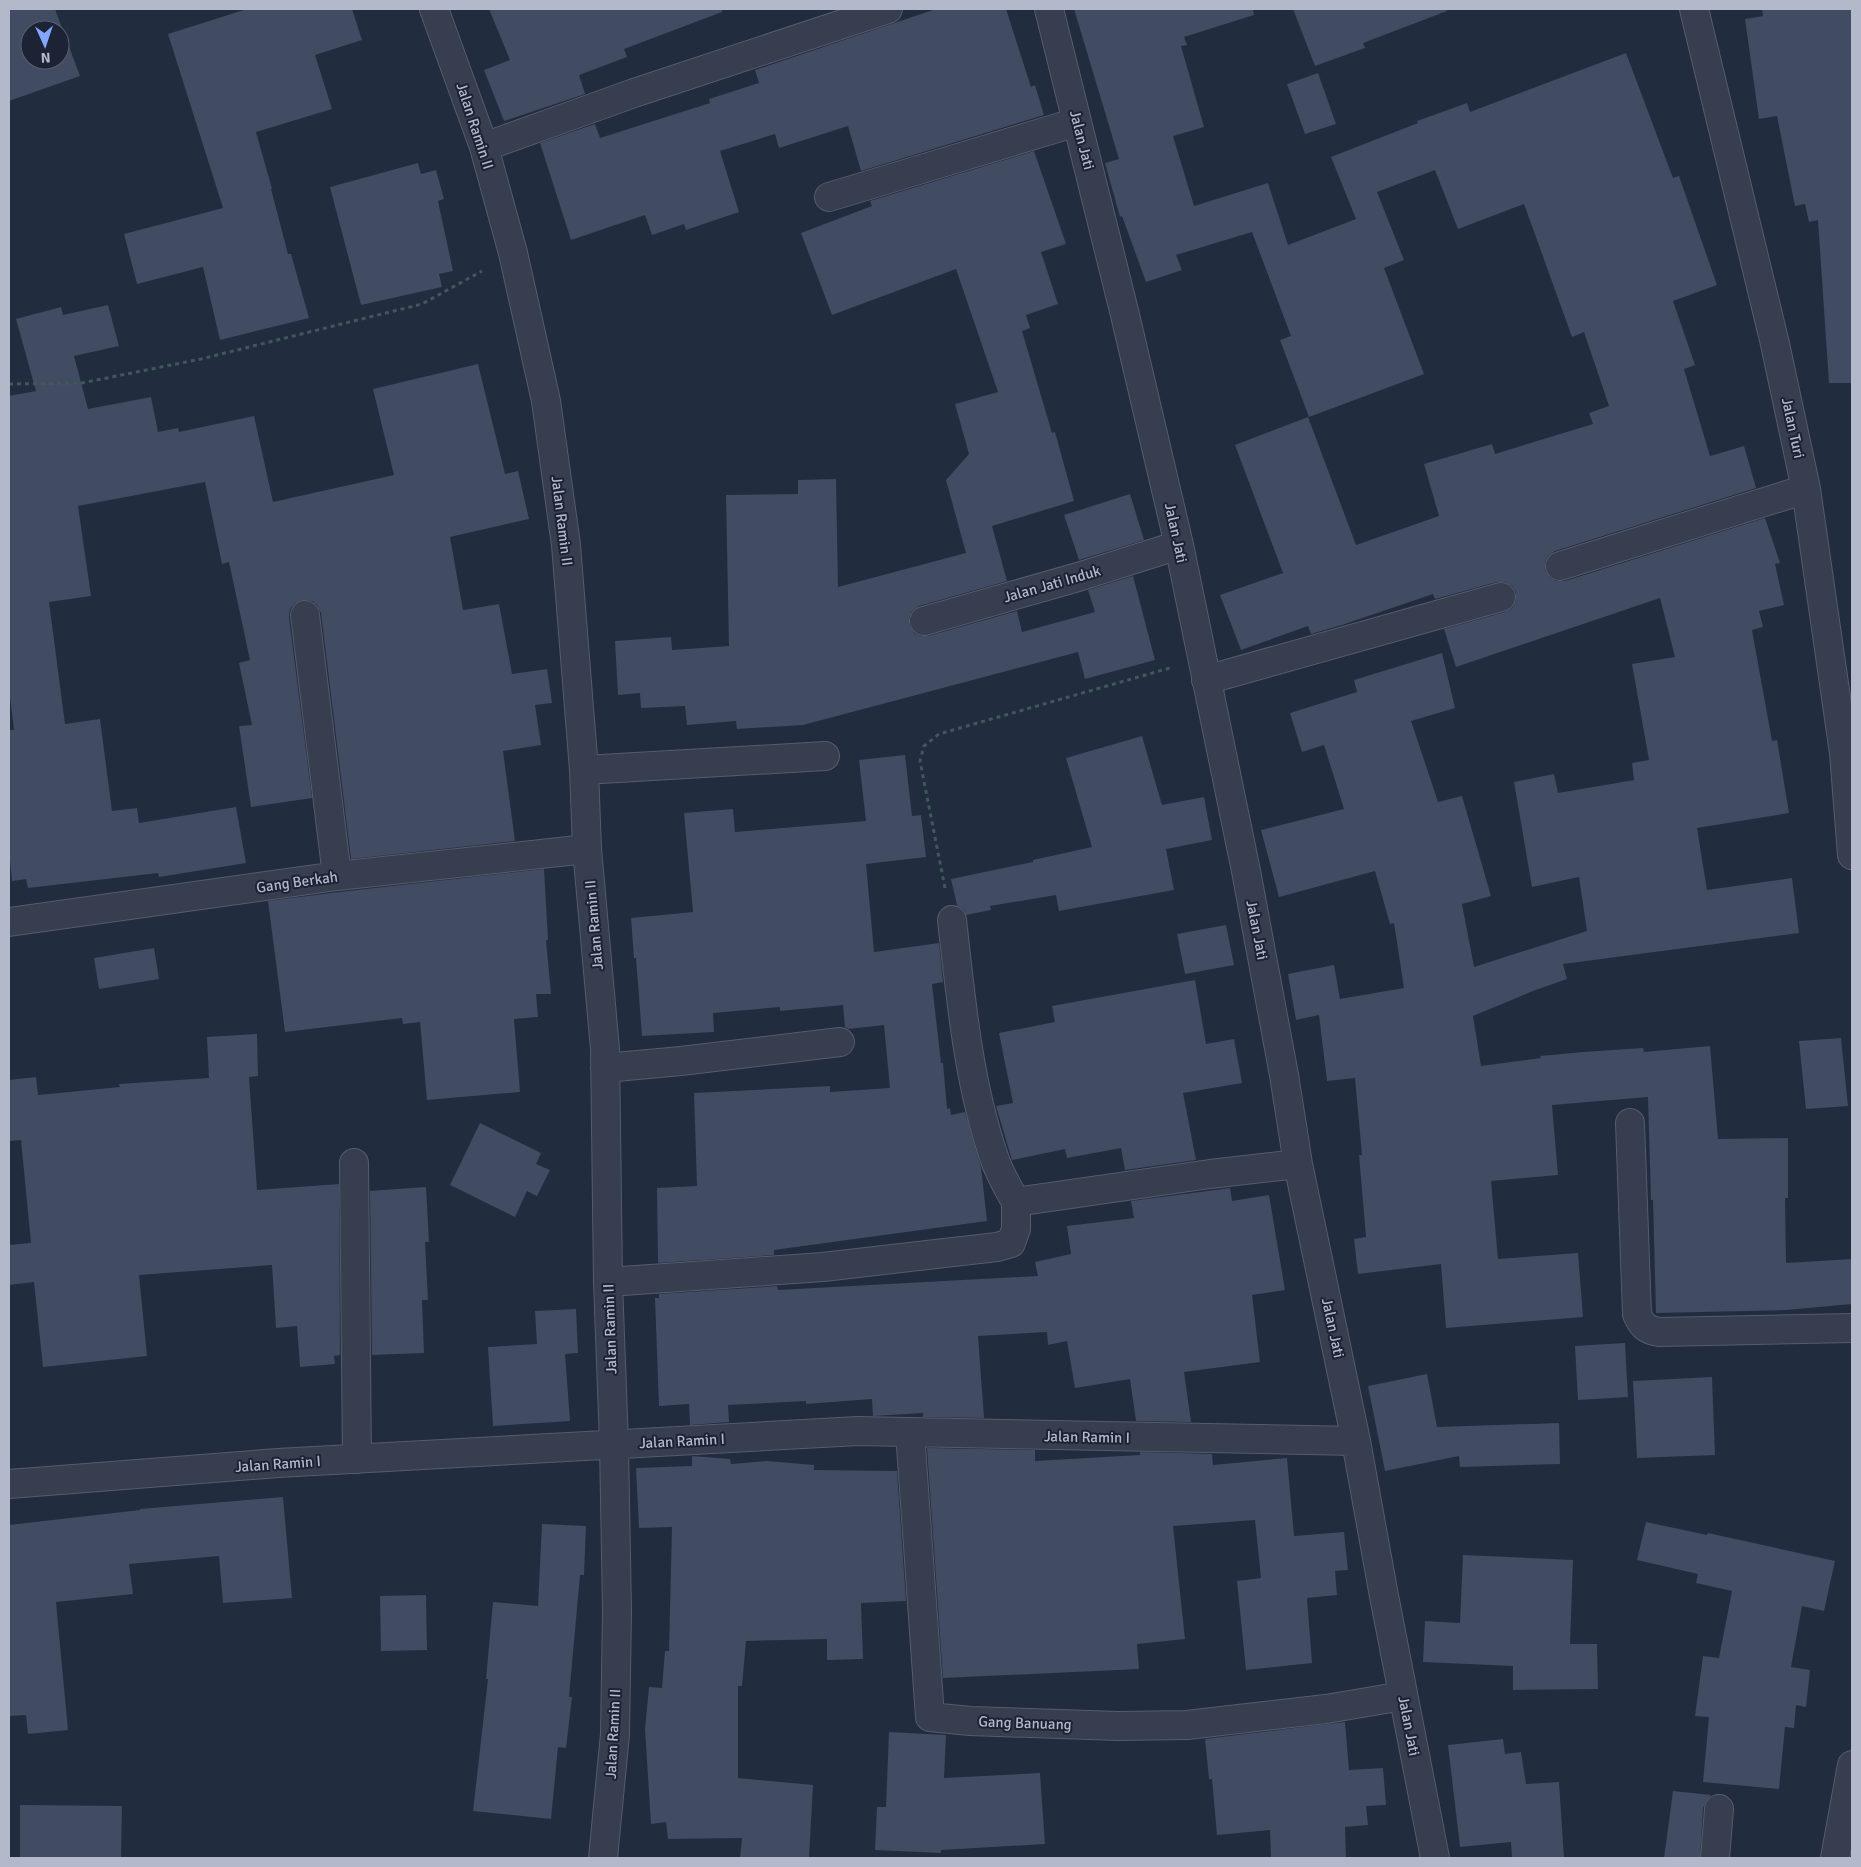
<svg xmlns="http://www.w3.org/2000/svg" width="1861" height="1867" viewBox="0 0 1861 1867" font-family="Signika,sans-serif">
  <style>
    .building { fill: #414b61; fill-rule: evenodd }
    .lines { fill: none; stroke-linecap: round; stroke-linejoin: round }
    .minor-casing { stroke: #545c6d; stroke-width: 30 }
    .path { stroke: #42575d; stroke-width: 3; stroke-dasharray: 4 4; stroke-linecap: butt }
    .minor { stroke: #363e4f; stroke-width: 28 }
    .labels { text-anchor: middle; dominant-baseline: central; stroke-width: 4; stroke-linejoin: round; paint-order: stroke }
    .street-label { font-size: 15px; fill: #b2b9ca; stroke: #1b2334 }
  </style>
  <rect width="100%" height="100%" fill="#222c3f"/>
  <path class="building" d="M 9,9 L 55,9 L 80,76 L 9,101 ZM 30,30 L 60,30 L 60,60 L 30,60 Z
    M 247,9 L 352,9 L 362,40 L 315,55 L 332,109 L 256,132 L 272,189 L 271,189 L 288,254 L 291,254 L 309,318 L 220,340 L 203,267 L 137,284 L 124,234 L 223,208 L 168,34 Z
    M 489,9 L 722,9 L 722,12 L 624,49 L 627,57 L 579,75 L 585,94 L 504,121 L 484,70 L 510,60 Z
    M 936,9 L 1006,9 L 1031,87 L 1035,85 L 1044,115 L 861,171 L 848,126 L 779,148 L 775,134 L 720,151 L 739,212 L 686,230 L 684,224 L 652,235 L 645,215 L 571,240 L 540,143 L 595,124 L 600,138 L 710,103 L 709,99 L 759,83 L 755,70 Z
    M 1074,9 L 1253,9 L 1254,15 L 1184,37 L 1187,45 L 1181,46 L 1204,127 L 1173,136 L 1194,206 L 1268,183 L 1288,245 L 1356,219 L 1331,157 L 1418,123 L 1417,121 L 1467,103 L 1470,112 L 1626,53 L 1673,178 L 1679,176 L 1717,285 L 1673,301 L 1695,365 L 1684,369 L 1710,456 L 1744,446 L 1756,488 L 1555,551 L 1548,556 L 1545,562 L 1545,570 L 1550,578 L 1557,581 L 1565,581 L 1765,518 L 1780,563 L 1775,564 L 1784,605 L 1759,611 L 1763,627 L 1752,630 L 1772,741 L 1777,740 L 1789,813 L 1697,828 L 1707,890 L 1792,878 L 1799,933 L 1563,964 L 1567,979 L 1533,991 L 1473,1016 L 1481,1066 L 1541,1058 L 1540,1056 L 1583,1052 L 1643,1048 L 1644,1052 L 1710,1046 L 1718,1139 L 1788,1138 L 1788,1198 L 1785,1198 L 1786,1263 L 1852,1259 L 1852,1304 L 1787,1310 L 1656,1313 L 1653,1200 L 1651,1200 L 1648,1097 L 1552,1105 L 1558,1175 L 1491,1181 L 1498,1259 L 1578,1253 L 1583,1317 L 1446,1328 L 1441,1264 L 1358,1274 L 1354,1239 L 1366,1237 L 1359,1155 L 1362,1155 L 1355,1078 L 1327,1081 L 1319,1015 L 1296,1020 L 1288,974 L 1334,965 L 1340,999 L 1404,988 L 1394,923 L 1390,924 L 1375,871 L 1279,897 L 1261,830 L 1344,809 L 1324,745 L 1302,752 L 1290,713 L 1357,692 L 1354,680 L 1442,653 L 1455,708 L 1411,721 L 1438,802 L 1462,796 L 1491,896 L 1462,904 L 1474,967 L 1508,956 L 1509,961 L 1508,956 L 1587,931 L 1579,877 L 1532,887 L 1514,782 L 1554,774 L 1558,793 L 1634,780 L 1632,763 L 1649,760 L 1632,664 L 1675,657 L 1660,598 L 1456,667 L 1444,629 L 1505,612 L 1512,608 L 1516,601 L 1516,592 L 1512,586 L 1504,582 L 1497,582 L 1435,599 L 1433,594 L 1342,625 L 1311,634 L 1308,626 L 1241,650 L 1220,595 L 1283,573 L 1235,445 L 1308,417 L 1356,545 L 1439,516 L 1424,464 L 1492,444 L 1495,454 L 1593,424 L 1589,413 L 1609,406 L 1584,332 L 1572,337 L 1524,204 L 1458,229 L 1435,170 L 1377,192 L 1404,260 L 1384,268 L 1424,374 L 1309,417 L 1280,340 L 1291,336 L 1252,232 L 1176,255 L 1182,270 L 1146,282 L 1122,216 L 1120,217 L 1105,163 L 1119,159 Z
    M 1293,9 L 1446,9 L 1447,11 L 1363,43 L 1365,48 L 1315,66 Z
    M 1762,9 L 1852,9 L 1852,383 L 1829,383 L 1818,220 L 1809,222 L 1805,204 L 1795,206 L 1777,116 L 1759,119 L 1745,19 L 1763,16 Z
    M 1318,73 L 1336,124 L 1305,134 L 1287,84 Z
    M 1034,151 L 1066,244 L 1041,252 L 1058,304 L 1026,315 L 1030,328 L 1022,331 L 1052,433 L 1055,432 L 1074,501 L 992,526 L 1007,581 L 919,606 L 912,611 L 909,618 L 909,625 L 914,633 L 921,636 L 928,636 L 1017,611 L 1022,632 L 1095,612 L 1088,590 L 1133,576 L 1155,660 L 1085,679 L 1078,652 L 803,725 L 737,729 L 736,721 L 687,725 L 685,706 L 641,708 L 640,693 L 618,695 L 615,641 L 671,637 L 672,650 L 729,646 L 726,495 L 798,494 L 798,480 L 836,479 L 838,587 L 966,553 L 946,480 L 969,454 L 955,404 L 998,392 L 956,269 L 832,315 L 801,233 L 872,206 L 870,201 Z
    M 418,163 L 421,174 L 436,170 L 444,199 L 438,201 L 453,271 L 439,274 L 442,287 L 361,305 L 330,187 Z
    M 108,305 L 119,346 L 74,356 L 88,409 L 151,397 L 158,432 L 178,428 L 179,432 L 254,416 L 273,502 L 394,475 L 373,389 L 478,364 L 505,474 L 518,471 L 529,519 L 450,537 L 463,610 L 499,604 L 512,674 L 547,669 L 552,703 L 535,705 L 541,745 L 503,751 L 515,841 L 351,859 L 321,613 L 317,605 L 312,601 L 304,600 L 295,603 L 290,609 L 289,617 L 312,798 L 251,807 L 239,726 L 252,725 L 239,663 L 250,660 L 229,562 L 222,564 L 205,482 L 78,506 L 91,596 L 49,602 L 65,724 L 100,719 L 112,811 L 137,808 L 139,823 L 236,807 L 246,863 L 159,877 L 158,873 L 28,888 L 26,879 L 12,881 L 9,850 L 9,730 L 14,730 L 9,688 L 9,396 L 36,391 L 16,319 L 61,307 L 63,315 Z
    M 1130,494 L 1144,540 L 1079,560 L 1064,515 Z
    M 1142,736 L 1162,805 L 1204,797 L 1212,840 L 1166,849 L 1174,890 L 1059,911 L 1056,895 L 990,906 L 991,910 L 966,915 L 964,910 L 957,905 L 951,879 L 1033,862 L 1033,860 L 1092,847 L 1066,758 Z
    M 905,755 L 912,816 L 921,815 L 926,857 L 866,864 L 874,952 L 939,943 L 943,982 L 932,984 L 941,1063 L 943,1063 L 947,1109 L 950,1108 L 951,1115 L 965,1112 L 981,1167 L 987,1221 L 774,1250 L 774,1255 L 658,1263 L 657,1188 L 697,1186 L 694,1093 L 830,1086 L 830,1092 L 890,1088 L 884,1025 L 848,1029 L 845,1027 L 843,1005 L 780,1011 L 780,1007 L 713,1013 L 714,1032 L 642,1036 L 636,958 L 634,958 L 631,918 L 693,912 L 684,813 L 733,809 L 735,832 L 866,821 L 859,760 Z
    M 544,869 L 548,940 L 546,940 L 551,994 L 536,994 L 538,1017 L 514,1019 L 520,1092 L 427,1100 L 420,1022 L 403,1024 L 402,1018 L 285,1032 L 268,901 L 339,892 Z
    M 1226,925 L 1234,965 L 1185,974 L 1177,934 Z
    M 154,948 L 159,979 L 99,989 L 94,958 Z
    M 1195,980 L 1206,1044 L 1234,1039 L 1242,1083 L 1183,1093 L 1196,1160 L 1125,1170 L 1121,1148 L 1067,1158 L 1065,1149 L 1012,1160 L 996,1106 L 1013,1103 L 999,1033 L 1055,1022 L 1052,1006 Z
    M 257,1034 L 258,1076 L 249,1077 L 257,1190 L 339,1184 L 340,1355 L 334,1356 L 335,1364 L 300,1367 L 297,1326 L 276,1328 L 272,1265 L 139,1275 L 147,1356 L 43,1367 L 34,1282 L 9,1285 L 9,1245 L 31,1243 L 21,1140 L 9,1141 L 9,1080 L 36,1077 L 38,1095 L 120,1087 L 119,1084 L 209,1078 L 207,1037 Z
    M 1841,1038 L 1848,1106 L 1806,1109 L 1799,1041 Z
    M 480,1123 L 541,1153 L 536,1164 L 550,1170 L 537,1196 L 527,1191 L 515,1217 L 450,1185 Z
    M 426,1187 L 429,1242 L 425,1242 L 428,1300 L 422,1300 L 424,1353 L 372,1355 L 370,1191 Z
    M 1230,1188 L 1232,1201 L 1269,1195 L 1285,1290 L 1252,1295 L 1260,1362 L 1184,1372 L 1191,1422 L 1136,1421 L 1130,1379 L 1075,1388 L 1067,1341 L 1048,1345 L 1047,1332 L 978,1336 L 984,1418 L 923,1417 L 923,1413 L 873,1416 L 872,1399 L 806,1404 L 806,1401 L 728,1405 L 729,1422 L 690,1425 L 689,1404 L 659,1406 L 655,1298 L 659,1298 L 659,1294 L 777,1286 L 778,1290 L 1038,1276 L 1035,1262 L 1071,1254 L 1067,1226 L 1134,1218 L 1131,1201 Z
    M 576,1309 L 578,1353 L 565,1354 L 570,1421 L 493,1426 L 488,1347 L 537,1344 L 535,1311 Z
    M 1625,1343 L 1628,1397 L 1578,1400 L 1575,1346 Z
    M 1427,1374 L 1437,1427 L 1559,1423 L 1560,1464 L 1460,1467 L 1459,1456 L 1385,1471 L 1368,1386 Z
    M 1712,1377 L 1715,1455 L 1637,1458 L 1633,1381 Z
    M 927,1448 L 1035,1450 L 1035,1461 L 1140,1455 L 1140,1452 L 1212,1454 L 1213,1465 L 1287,1458 L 1294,1536 L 1344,1532 L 1348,1570 L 1335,1571 L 1337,1595 L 1307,1598 L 1312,1663 L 1246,1670 L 1237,1581 L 1261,1578 L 1255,1520 L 1173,1526 L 1185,1639 L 1137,1644 L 1139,1669 L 943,1678 Z
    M 692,1456 L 730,1459 L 731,1464 L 767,1461 L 814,1465 L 814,1470 L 897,1471 L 906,1601 L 861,1603 L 863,1659 L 827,1660 L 827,1639 L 746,1641 L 742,1686 L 738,1686 L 738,1778 L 813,1785 L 809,1858 L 740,1858 L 742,1838 L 668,1839 L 666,1822 L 651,1824 L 645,1729 L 649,1687 L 662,1688 L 665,1651 L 669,1651 L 672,1527 L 639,1528 L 636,1468 L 692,1466 Z
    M 283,1497 L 292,1598 L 223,1603 L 219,1556 L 129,1564 L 133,1594 L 56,1602 L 68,1730 L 28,1734 L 26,1715 L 9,1716 L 9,1525 L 140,1510 L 140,1509 Z
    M 1646,1522 L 1707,1535 L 1708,1533 L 1835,1561 L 1824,1611 L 1802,1606 L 1791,1667 L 1810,1670 L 1806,1707 L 1796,1705 L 1794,1728 L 1785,1727 L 1779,1789 L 1703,1782 L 1709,1717 L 1695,1716 L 1703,1656 L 1719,1658 L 1732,1591 L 1696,1583 L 1698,1574 L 1637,1560 Z
    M 542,1524 L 586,1526 L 584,1575 L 580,1575 L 569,1697 L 572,1697 L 566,1748 L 558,1747 L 551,1819 L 473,1811 L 488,1679 L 486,1679 L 493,1602 L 538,1606 Z
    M 1463,1555 L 1573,1560 L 1570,1644 L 1597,1644 L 1598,1689 L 1513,1690 L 1513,1666 L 1423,1662 L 1425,1621 L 1460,1623 Z
    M 426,1595 L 427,1650 L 381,1651 L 380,1596 Z
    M 1345,1722 L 1349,1770 L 1383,1768 L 1386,1805 L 1366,1806 L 1368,1825 L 1345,1827 L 1346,1858 L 1271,1858 L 1270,1830 L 1217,1835 L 1212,1779 L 1209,1779 L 1205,1739 Z
    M 889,1732 L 946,1735 L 944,1778 L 1040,1773 L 1045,1844 L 941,1850 L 941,1853 L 875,1850 L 877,1807 L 886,1807 Z
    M 1503,1739 L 1505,1754 L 1521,1752 L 1526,1784 L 1559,1782 L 1564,1858 L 1512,1858 L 1511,1842 L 1460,1847 L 1448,1745 Z
    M 1673,1791 L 1711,1795 L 1706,1801 L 1703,1808 L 1700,1858 L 1664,1858 Z
    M 20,1805 L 122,1806 L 121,1858 L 20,1858 Z"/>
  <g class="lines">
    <defs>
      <path id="minor" d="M 434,9 L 484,147 L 513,253 L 546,401 L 566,545 L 584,770 L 587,849 L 605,1049 L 608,1282 L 614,1444 L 617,1612 L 615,1734 L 603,1858
        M 1049,9 L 1125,315 L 1179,545 L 1246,871 L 1284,1075 L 1298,1164 L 1356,1441 L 1384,1596 L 1435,1858
        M 1694,9 L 1775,344 L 1806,489 L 1844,753 L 1852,855
        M 484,147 L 634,93 L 888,9
        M 829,197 L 1077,122
        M 1560,566 L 1806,489
        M 305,615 L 337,876
        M 924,621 L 1078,577 L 1179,545
        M 1206,680 L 1501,597
        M 584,770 L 825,756
        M 952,920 C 961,999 968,1081 994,1157 C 999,1173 1008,1188 1016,1202
        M 9,922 L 337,876 L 587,849
        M 605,1068 L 681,1061 L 840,1042
        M 1630,1123 L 1637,1314 C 1642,1326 1647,1330 1659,1332 L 1852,1328
        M 354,1163 L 357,1459
        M 608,1282 L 823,1267 L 997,1247 L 1011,1243 L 1016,1229 L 1016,1202 L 1210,1174 L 1298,1164
        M 910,1432 L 930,1717 L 970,1721 L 1118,1726 L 1187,1725 L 1326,1709 L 1403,1696
        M 9,1484 L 278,1463 L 858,1431 L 1356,1441
        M 1715,1858 L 1719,1809
        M 1835,1858 L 1852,1765"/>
    </defs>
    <use href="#minor" class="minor-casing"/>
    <path class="path" d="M 9,384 L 82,383 L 201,359 L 422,304 L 482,271
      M 945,888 L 920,761 L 924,746 L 939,734 L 1170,668"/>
    <use href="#minor" class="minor"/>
  </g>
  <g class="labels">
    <g class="street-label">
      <text transform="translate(475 126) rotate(72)">Jalan Ramin II</text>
      <text transform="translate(1082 140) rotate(76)">Jalan Jati</text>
      <text transform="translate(1793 428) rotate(78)">Jalan Turi</text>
      <text transform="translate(562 521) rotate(83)">Jalan Ramin II</text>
      <text transform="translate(1176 533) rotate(78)">Jalan Jati</text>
      <text transform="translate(1052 584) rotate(-16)">Jalan Jati Induk</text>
      <text transform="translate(297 882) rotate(-8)">Gang Berkah</text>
      <text transform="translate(594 925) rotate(-95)">Jalan Ramin II</text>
      <text transform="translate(1257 930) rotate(79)">Jalan Jati</text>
      <text transform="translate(1333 1328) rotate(78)">Jalan Jati</text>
      <text transform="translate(610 1329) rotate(-92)">Jalan Ramin II</text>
      <text transform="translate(1087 1437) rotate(1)">Jalan Ramin I</text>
      <text transform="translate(682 1441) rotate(-3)">Jalan Ramin I</text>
      <text transform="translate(278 1464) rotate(-4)">Jalan Ramin I</text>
      <text transform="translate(1025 1723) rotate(2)">Gang Banuang</text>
      <text transform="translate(1409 1726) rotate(79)">Jalan Jati</text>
      <text transform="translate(613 1734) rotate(-87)">Jalan Ramin II</text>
    </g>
  </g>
  <rect width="1861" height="1867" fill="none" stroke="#b2b9ca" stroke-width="20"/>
  <g transform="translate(45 45) rotate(177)"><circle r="24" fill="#1b2334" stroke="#575f70"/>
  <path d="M0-4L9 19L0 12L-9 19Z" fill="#83a6ff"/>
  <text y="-8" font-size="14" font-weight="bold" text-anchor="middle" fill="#b2b9ca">N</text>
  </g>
</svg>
